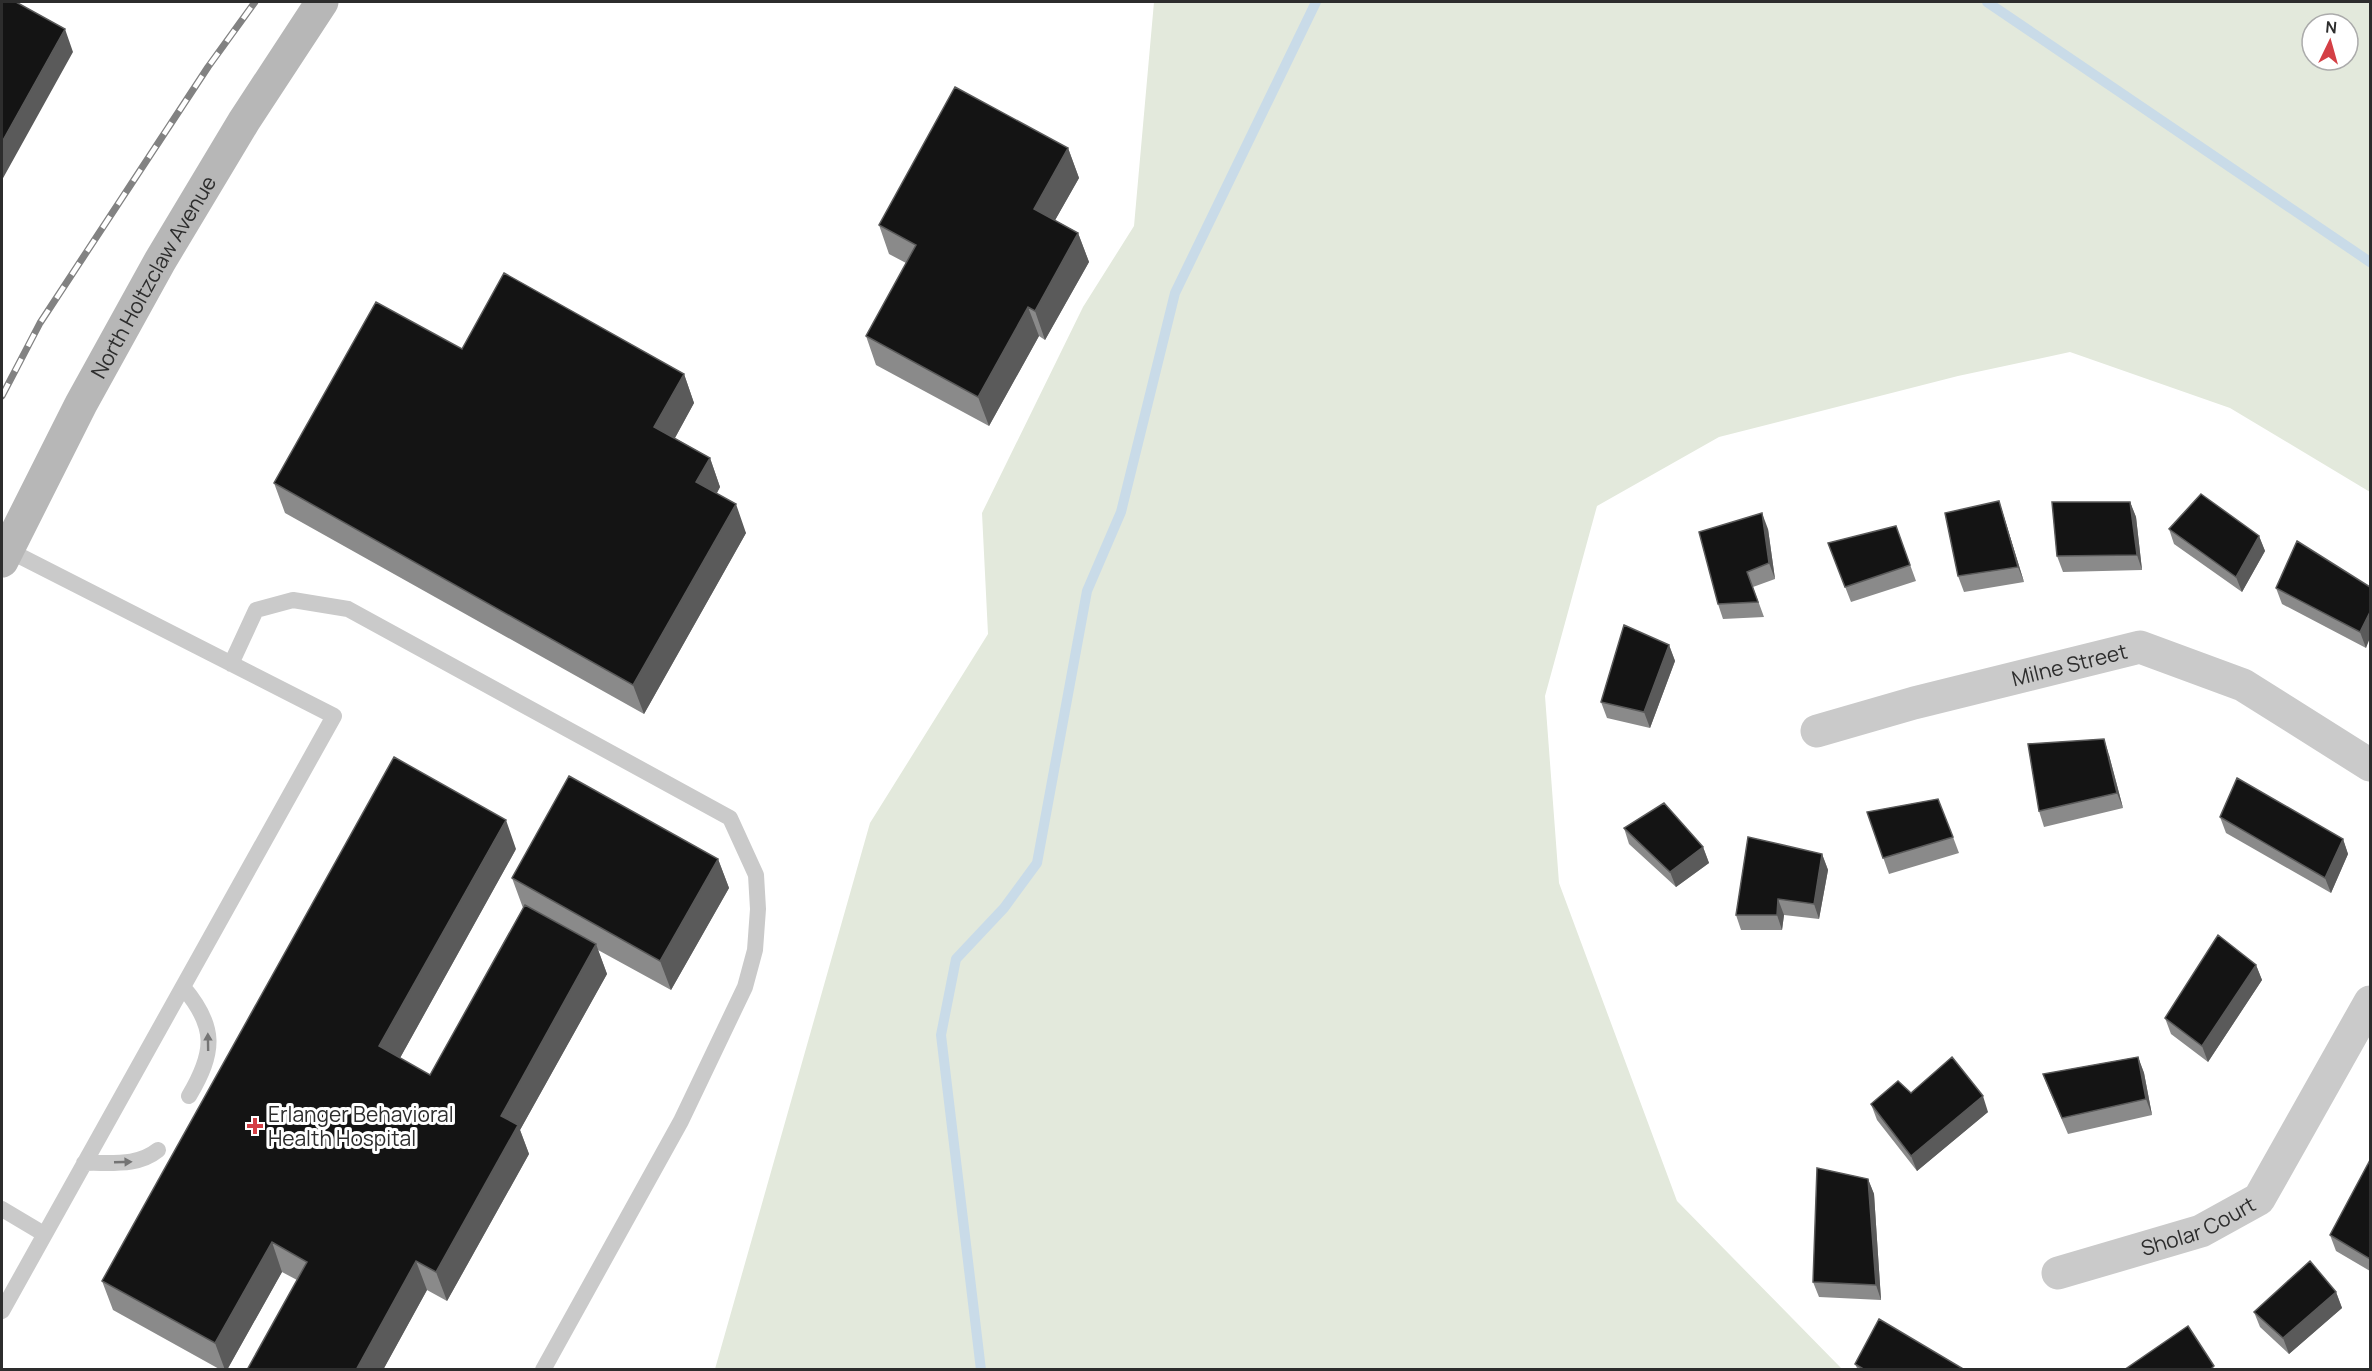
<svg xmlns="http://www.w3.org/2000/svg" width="2372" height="1371" viewBox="0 0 2372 1371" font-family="Manrope,sans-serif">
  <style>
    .green { fill: #e3e9dc; fill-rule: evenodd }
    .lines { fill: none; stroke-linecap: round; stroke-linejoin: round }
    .stream { stroke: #c9dbe8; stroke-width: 10 }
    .lane { stroke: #cacaca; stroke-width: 16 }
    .street { stroke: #cacaca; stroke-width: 33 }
    .secondary { stroke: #b7b7b7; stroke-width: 33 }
    .rail-casing { stroke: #828282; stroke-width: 7 }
    .rail { stroke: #fff; stroke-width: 4.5; stroke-dasharray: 14; stroke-linecap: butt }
    .wall { fill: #8a8a8a }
    .shaded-wall { fill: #5a5a5a }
    .building { fill: #141414; stroke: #5a5a5a; stroke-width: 1.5 }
    .oneway { fill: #747474 }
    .poi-dot { fill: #d43f45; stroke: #fff; stroke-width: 2 }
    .labels { text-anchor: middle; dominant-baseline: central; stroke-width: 6; stroke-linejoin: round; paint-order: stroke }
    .street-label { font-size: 21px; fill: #2d2d2d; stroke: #fff }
    .poi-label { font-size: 21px; fill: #2d2d2d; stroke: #fff; text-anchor: start }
  </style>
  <rect width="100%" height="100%" fill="#fff"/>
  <path class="green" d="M 1154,2 L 2370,2 L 2370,492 L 2230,408 L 2070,352 L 1958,376 L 1719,437 L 1597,506 L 1545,696 L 1559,883 L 1677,1201 L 1842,1369 L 715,1369 L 870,823 L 988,634 L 982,513 L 1083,307 L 1134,226 ZM 2312,24 L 2348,24 L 2348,60 L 2312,60 Z"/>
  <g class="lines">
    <path class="stream" d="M 1987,2 L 2370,262
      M 981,1370 L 941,1035 L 956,959 L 1004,908 L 1037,863 L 1087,591 L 1121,512 L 1175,293 L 1316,2"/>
    <path class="lane" d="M 231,664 L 256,610 L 293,600 L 348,609 L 730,818 L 756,875 L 758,909 L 755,950 L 745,987 L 681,1121 L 543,1370
      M 183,987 C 217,1027 215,1052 189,1096
      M 84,1163 C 110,1162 137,1167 158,1150
      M 2,1209 L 44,1234
      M 2,1311 L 334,716 L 8,550"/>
    <g class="street">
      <path id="s1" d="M 1817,731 L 1914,703 L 2140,647 L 2243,685 L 2370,765"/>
      <path id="s2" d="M 2058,1273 L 2201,1231 L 2259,1199 L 2370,1002"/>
    </g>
    <path class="secondary" id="s3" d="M 2,561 L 81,404 L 160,261 L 244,121 L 322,2"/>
    <defs>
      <path id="rail" d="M 2,396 L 40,323 L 208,67 L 255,2"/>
    </defs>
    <use href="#rail" class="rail-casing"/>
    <use href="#rail" class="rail"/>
  </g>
  <path class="wall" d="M 1068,148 L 1079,178 L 1055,220 L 1078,233 L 1089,262 L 1045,340 L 1039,336 L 989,426 L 876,365 L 866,336 L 906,263 L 889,254 L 879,225 Z
    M 462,349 L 684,374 L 694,403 L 675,438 L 710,458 L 720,487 L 717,493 L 746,533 L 644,714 L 285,513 L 274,483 Z
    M 1999,501 L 2004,517 L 2024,582 L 1964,592 L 1958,576 Z
    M 2130,502 L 2136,517 L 2142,570 L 2063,572 L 2057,556 Z
    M 1896,526 L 1916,581 L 1851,602 L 1828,543 Z
    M 1768,529 L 1775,579 L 1753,587 L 1764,617 L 1723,619 L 1718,604 Z
    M 2169,529 L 2259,536 L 2265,551 L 2242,592 L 2174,544 Z
    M 2370,587 L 2366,648 L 2282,604 L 2276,588 Z
    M 1669,645 L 1675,661 L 1650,728 L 1607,718 L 1601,702 Z
    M 2109,755 L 2123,808 L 2044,827 L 2039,811 Z
    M 1867,812 L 1953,837 L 1959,853 L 1889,874 Z
    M 2220,817 L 2343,839 L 2348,854 L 2331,893 L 2226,833 Z
    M 1624,828 L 1703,847 L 1709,863 L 1676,887 L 1629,844 Z
    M 516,849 L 400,1058 L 430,1075 L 523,908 L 512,878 L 718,859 L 729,888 L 671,990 L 598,950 L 607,974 L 520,1130 L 529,1154 L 447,1301 L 427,1290 L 383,1370 L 247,1370 L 297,1280 L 282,1272 L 227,1370 L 221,1370 L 113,1310 L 102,1281 Z
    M 1822,854 L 1828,870 L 1819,919 L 1784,915 L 1782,930 L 1741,930 L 1736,915 Z
    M 2256,965 L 2262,980 L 2208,1062 L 2171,1034 L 2165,1018 Z
    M 2138,1057 L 2144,1073 L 2152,1115 L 2068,1134 L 2049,1090 L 2043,1074 Z
    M 1911,1093 L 1988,1112 L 1917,1171 L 1877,1120 L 1871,1104 Z
    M 2370,1160 L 2370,1271 L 2336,1251 L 2330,1235 Z
    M 1868,1179 L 1874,1194 L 1881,1300 L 1819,1297 L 1813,1282 Z
    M 2336,1292 L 2342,1308 L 2289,1354 L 2260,1327 L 2254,1312 Z
    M 1855,1364 L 1965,1370 L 1858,1370 Z"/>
  <path class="shaded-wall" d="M 65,29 L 73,52 L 2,180 L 2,142 Z
    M 1068,148 L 1079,178 L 1045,238 L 1034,209 Z
    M 1078,233 L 1089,262 L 1045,340 L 1035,311 Z
    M 1028,307 L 1039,336 L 989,426 L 978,397 Z
    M 684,374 L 694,403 L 665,456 L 654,427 Z
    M 710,458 L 720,487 L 707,511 L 696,482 Z
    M 1999,501 L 2004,517 L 2024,582 L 2018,567 Z
    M 2130,502 L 2136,517 L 2142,570 L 2137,555 Z
    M 736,504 L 746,533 L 644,714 L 633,685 Z
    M 1762,513 L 1768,529 L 1775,579 L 1769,563 Z
    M 2259,536 L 2265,551 L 2242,592 L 2236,577 Z
    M 2370,612 L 2370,638 L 2366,648 L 2360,632 Z
    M 1669,645 L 1675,661 L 1650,728 L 1644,712 Z
    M 2104,739 L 2109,755 L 2123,808 L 2117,793 Z
    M 506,820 L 516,849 L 390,1076 L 379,1046 Z
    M 2343,839 L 2348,854 L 2331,893 L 2325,878 Z
    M 1703,847 L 1709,863 L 1676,887 L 1670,872 Z
    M 1822,854 L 1828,870 L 1819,919 L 1814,904 Z
    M 718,859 L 729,888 L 671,990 L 660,961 Z
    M 1778,899 L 1784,915 L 1782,930 L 1777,915 Z
    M 596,944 L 607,974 L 520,1130 L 529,1154 L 447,1301 L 436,1272 L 501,1116 Z
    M 2256,965 L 2262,980 L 2208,1062 L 2202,1046 Z
    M 2138,1057 L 2144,1073 L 2152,1115 L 2146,1099 Z
    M 1983,1096 L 1988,1112 L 1917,1171 L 1911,1156 Z
    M 1868,1179 L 1874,1194 L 1881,1300 L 1876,1285 Z
    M 272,1242 L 282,1272 L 227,1370 L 225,1370 L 215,1343 Z
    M 416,1261 L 427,1290 L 383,1370 L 356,1370 Z
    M 2336,1292 L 2342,1308 L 2289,1354 L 2283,1338 Z"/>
  <path class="building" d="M 2,2 L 16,2 L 65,29 L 2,142 Z
    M 955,87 L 1068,148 L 1034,209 L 1078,233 L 1035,311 L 1028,307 L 978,397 L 866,336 L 916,245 L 879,225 Z
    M 504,273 L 684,374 L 654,427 L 710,458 L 696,482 L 736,504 L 633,685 L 274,483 L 376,302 L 462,349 Z
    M 2201,494 L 2259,536 L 2236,577 L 2169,529 Z
    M 1999,501 L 2018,567 L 1958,576 L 1945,513 Z
    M 2052,502 L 2130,502 L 2137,555 L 2057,556 Z
    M 1762,513 L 1769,563 L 1747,572 L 1758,602 L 1718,604 L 1699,532 Z
    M 1896,526 L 1910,565 L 1845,587 L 1828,543 Z
    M 2297,541 L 2370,587 L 2370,612 L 2360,632 L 2276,588 Z
    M 1624,625 L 1669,645 L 1644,712 L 1601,702 Z
    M 2104,739 L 2117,793 L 2039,811 L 2028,744 Z
    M 394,757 L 506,820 L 379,1046 L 430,1075 L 525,905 L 596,944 L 501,1116 L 518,1125 L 436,1272 L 416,1261 L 356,1370 L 247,1370 L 307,1262 L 272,1242 L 215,1343 L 102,1281 Z
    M 569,776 L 718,859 L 660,961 L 512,878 Z
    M 2237,778 L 2343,839 L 2325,878 L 2220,817 Z
    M 1938,799 L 1953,837 L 1883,858 L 1867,812 Z
    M 1664,803 L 1703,847 L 1670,872 L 1624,828 Z
    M 1748,837 L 1822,854 L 1814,904 L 1778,899 L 1777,915 L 1736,915 Z
    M 2218,935 L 2256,965 L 2202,1046 L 2165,1018 Z
    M 1952,1057 L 1983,1096 L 1911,1156 L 1871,1104 L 1898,1081 L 1911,1093 Z
    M 2138,1057 L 2146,1099 L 2062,1118 L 2043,1074 Z
    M 2370,1160 L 2370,1259 L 2330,1235 Z
    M 1817,1168 L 1868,1179 L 1876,1285 L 1813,1282 Z
    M 2310,1261 L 2336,1292 L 2283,1338 L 2254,1312 Z
    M 1879,1319 L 1965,1370 L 1865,1370 L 1855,1364 Z
    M 2188,1326 L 2214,1366 L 2210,1370 L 2124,1370 Z"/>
  <defs><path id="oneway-solid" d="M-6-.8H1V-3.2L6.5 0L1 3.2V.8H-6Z" transform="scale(1.5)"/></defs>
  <g class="oneway">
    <use href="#oneway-solid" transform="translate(208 1042) rotate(-91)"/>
    <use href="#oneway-solid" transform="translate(123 1162) rotate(-2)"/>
  </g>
  <path class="poi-dot" d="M252 1117h6v6h6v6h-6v6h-6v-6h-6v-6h6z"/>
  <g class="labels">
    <g class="street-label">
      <text stroke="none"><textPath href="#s3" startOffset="322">North Holtzclaw Avenue</textPath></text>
      <text stroke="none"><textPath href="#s1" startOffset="261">Milne Street</textPath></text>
      <text stroke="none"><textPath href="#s2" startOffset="148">Sholar Court</textPath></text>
    </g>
    <g class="poi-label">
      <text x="268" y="1114">Erlanger Behavioral<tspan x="268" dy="24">Health Hospital</tspan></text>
    </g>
  </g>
  <rect width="2372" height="1371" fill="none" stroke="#2d2d2d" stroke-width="6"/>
  <g transform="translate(2330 42) rotate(5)"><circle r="28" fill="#ffffff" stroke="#ababab" stroke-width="1.5"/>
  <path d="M0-4.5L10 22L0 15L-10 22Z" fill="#d43f45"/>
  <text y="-9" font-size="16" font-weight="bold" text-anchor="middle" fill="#2d2d2d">N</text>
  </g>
</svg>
